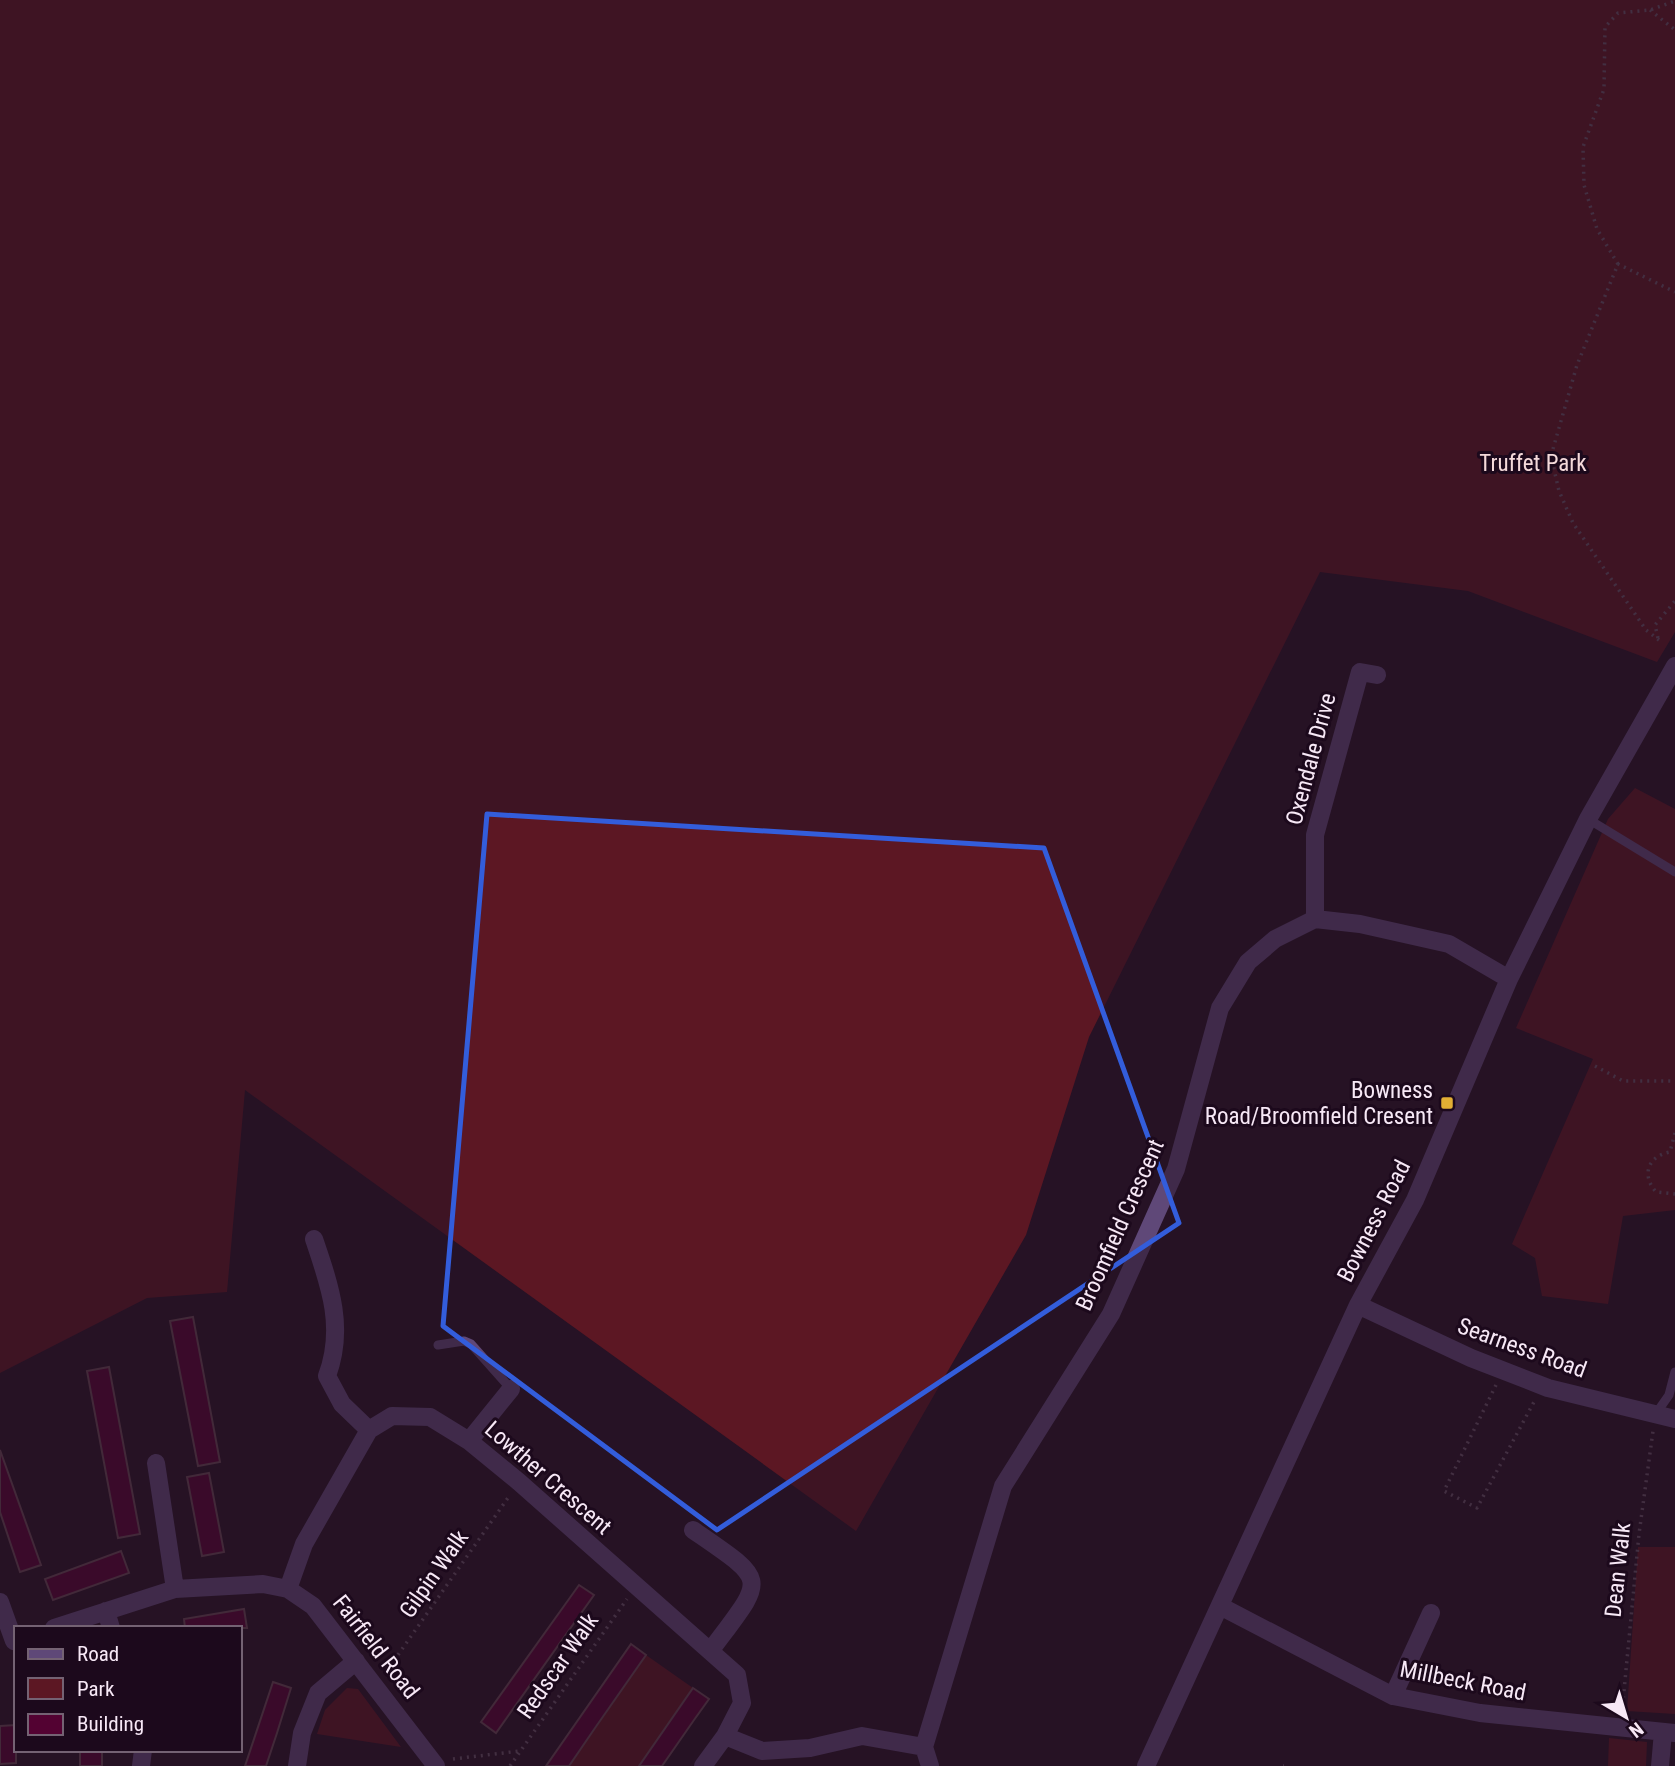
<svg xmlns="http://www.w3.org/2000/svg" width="1675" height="1766" viewBox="0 0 1675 1766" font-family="'Roboto Condensed',sans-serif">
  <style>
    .green { fill: #5c1723 }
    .building { fill: #530232; stroke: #644552; stroke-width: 2 }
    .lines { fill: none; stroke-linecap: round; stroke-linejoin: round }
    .path { stroke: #655264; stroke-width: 3.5; stroke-dasharray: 2 5; stroke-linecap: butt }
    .lane { stroke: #5f4878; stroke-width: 9 }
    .street { stroke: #5f4878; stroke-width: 18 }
    .marked { fill: none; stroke: #335ddb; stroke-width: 5; stroke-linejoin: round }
    .poi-dot { fill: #e2af34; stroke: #1c091c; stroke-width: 2.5 }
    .labels { text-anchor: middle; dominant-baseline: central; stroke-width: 6; stroke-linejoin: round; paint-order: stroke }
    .park-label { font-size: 23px; fill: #f4d9da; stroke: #1c091c }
    .street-label { font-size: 23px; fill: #f7e8f6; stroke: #1c091c }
    .poi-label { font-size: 23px; fill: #f7e8f6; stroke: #1c091c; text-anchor: end }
  </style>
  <rect width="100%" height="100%" fill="#261225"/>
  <path class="green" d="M 0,0 L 1675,0 L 1675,632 L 1657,662 L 1468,591 L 1320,572 L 1089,1037 L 1026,1235 L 856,1531 L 245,1090 L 227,1292 L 147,1298 L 0,1373 Z
    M 1635,788 L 1675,809 L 1675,1210 L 1623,1216 L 1608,1304 L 1542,1296 L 1535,1258 L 1512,1244 L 1593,1059 L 1516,1028 L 1608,819 Z
    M 1638,1547 L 1675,1547 L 1675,1714 L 1627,1711 Z
    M 646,1655 L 693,1688 L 639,1766 L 569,1766 Z
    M 347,1688 L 358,1689 L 401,1747 L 317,1734 L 325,1710 Z
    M 1609,1738 L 1647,1742 L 1646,1766 L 1608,1766 Z"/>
  <path class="building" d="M 193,1317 L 220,1462 L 198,1466 L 170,1321 Z
    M 109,1367 L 140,1534 L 118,1538 L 87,1371 Z
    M 0,1450 L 41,1565 L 20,1572 L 0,1512 Z
    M 209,1473 L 224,1552 L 202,1556 L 187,1477 Z
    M 121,1551 L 129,1573 L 53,1600 L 45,1579 Z
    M 579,1585 L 594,1595 L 496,1733 L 481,1722 Z
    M 244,1609 L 247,1628 L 185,1628 L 184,1619 Z
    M 631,1644 L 646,1655 L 595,1728 L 569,1766 L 546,1766 Z
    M 273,1682 L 291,1688 L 277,1733 L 266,1766 L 245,1766 Z
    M 693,1688 L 709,1699 L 694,1720 L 662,1766 L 639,1766 Z
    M 16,1725 L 16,1763 L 0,1764 L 0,1726 Z
    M 80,1750 L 102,1750 L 102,1766 L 80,1766 Z"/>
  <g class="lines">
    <path class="path" d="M 1650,10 L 1675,30
      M 1618,264 L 1597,229 L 1584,185 L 1583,147 L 1604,89 L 1605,27 L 1618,13 L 1650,10 L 1675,1
      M 1658,638 L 1655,625 L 1675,601
      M 1659,640 L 1646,630 L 1573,523 L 1559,491 L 1551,456 L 1577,365 L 1618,264 L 1675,292
      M 1595,1066 L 1623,1081 L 1675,1081
      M 1675,1133 L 1670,1152 C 1648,1156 1641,1175 1656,1192 L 1675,1194
      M 1496,1385 L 1444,1491 L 1477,1508 L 1535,1400
      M 386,1672 L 510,1495
      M 1622,1712 L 1639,1534 L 1653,1431
      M 453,1759 L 520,1751
      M 510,1766 L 627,1599
      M 1283,1766 L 1284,1766"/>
    <path class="lane" d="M 1588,819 L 1675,872
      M 438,1345 L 464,1341 L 471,1344 L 511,1389
      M 1655,1415 L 1669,1395 L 1675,1372"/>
    <path class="street" d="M 1315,919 L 1315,835 L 1360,672 L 1377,675
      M 314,1239 C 330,1286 345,1328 327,1376 L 342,1404 L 369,1430
      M 1358,1305 L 1471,1358 L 1548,1388 L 1675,1419
      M 469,1441 L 511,1389
      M 156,1463 L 175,1589
      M 693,1530 C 770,1583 766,1576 711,1650
      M 288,1589 L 304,1544 L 369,1430 L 392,1416 L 430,1417 L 469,1441 L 519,1482 L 737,1675 L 742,1703 L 725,1736 L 703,1766
      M 0,1602 L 14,1641
      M 1220,1606 L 1393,1696 L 1480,1713 L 1675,1733
      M 106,1611 L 111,1628
      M 54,1628 L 175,1589 L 263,1584 L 288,1589 L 313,1606 L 436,1766
      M 1393,1696 L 1431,1613
      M 725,1736 L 762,1751 L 810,1748 L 862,1736 L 924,1747
      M 141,1766 L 143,1750
      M 297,1766 L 302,1733 L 318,1693 L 356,1661
      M 930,1766 L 924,1747 L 1003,1486 L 1111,1314 L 1176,1169 L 1220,1008 L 1248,962 L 1275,939 L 1315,919 L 1360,924 L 1449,944 L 1509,979
      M 1146,1766 L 1358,1305 L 1415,1200 L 1509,979 L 1588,819 L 1675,666
      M 1660,1766 L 1663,1732"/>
  </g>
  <path d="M0 0H1675V1766H0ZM 487,814 L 1044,848 L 1179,1223 L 717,1530 L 443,1326 Z" fill="#261225" fill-opacity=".55" fill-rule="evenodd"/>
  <path class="marked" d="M 487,814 L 1044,848 L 1179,1223 L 717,1530 L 443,1326 Z"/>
  <rect class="poi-dot" x="1440" y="1096" width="14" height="14" rx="3.5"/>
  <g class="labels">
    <g class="park-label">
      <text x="1533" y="463">Truffet Park</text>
    </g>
    <g class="street-label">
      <text transform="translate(1311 759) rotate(-75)">Oxendale Drive</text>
      <text transform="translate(1374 1221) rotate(-63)">Bowness Road</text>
      <text transform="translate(1120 1225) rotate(-66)">Broomfield Crescent</text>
      <text transform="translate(1522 1348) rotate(20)">Searness Road</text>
      <text transform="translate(548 1478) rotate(41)">Lowther Crescent</text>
      <text transform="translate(1618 1570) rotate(-84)">Dean Walk</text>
      <text transform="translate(434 1574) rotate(-55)">Gilpin Walk</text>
      <text transform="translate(376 1647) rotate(52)">Fairfield Road</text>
      <text transform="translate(558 1666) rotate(-55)">Redscar Walk</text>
      <text transform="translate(1463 1681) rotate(11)">Millbeck Road</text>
    </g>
    <g class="poi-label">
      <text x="1433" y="1090">Bowness<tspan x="1433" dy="26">Road/Broomfield Cresent</tspan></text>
    </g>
  </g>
  <rect x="14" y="1626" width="228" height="126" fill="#1c091c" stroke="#746273" stroke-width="2"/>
  <rect x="28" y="1649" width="35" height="10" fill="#5f4878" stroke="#746273" stroke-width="2"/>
  <text x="77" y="1661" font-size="21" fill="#f7e8f6">Road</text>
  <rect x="28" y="1678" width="35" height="21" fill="#5c1723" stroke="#746273" stroke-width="2"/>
  <text x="77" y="1696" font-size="21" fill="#f7e8f6">Park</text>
  <rect x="28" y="1714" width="35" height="21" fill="#530232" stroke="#746273" stroke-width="2"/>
  <text x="77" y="1731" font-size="21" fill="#f7e8f6">Building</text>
  <g transform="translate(1626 1717) rotate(142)" stroke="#1c091c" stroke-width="5" paint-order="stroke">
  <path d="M0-5L12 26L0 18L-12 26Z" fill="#f7e8f6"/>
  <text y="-10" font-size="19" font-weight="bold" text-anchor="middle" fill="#f7e8f6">N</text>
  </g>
</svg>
